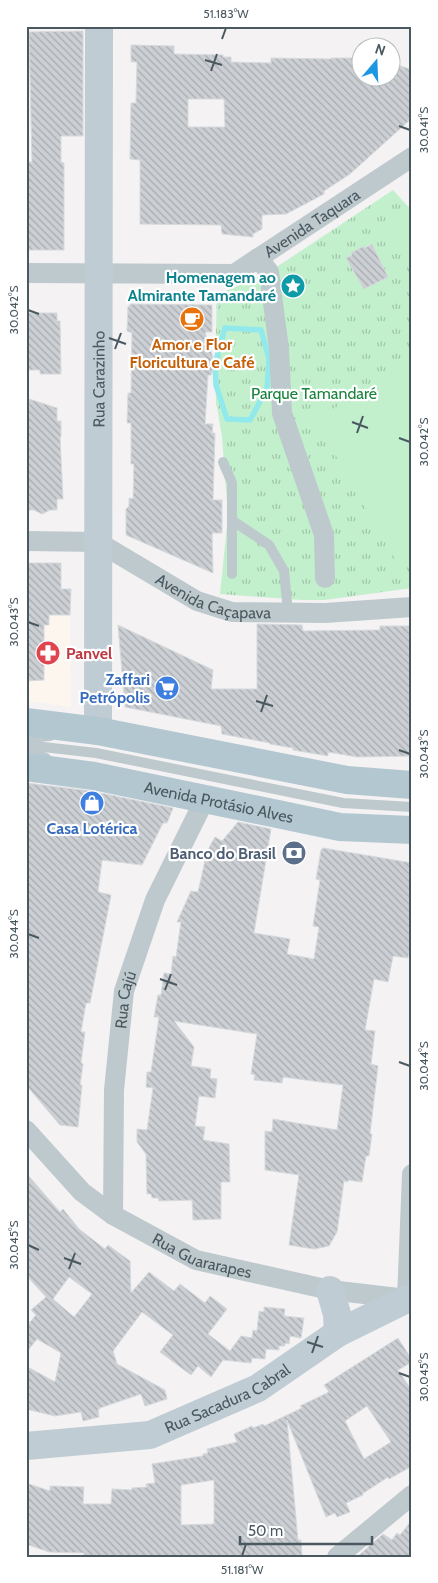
<svg xmlns="http://www.w3.org/2000/svg" width="438" height="1583" viewBox="0 0 438 1583" font-family="Cabin,sans-serif">
  <style>
    .commercial { fill: #fcf6ee }
    .park { fill: url(#park-tufts) }
    .garden { fill: #c3f0cc }
    .lines { fill: none; stroke-linecap: round; stroke-linejoin: round }
    .stream { stroke: #91e9ec; stroke-width: 5.5 }
    .building { fill: url(#building-back-hatch); stroke: #d6dadd; fill-rule: evenodd }
    .lane { stroke: #bec9ce; stroke-width: 10 }
    .street { stroke: #bec9ce; stroke-width: 20 }
    .secondary { stroke: #bfccd3; stroke-width: 28 }
    .primary { stroke: #b3c7d0; stroke-width: 28 }
    .ticks { fill: none; stroke: #4a5960; stroke-width: 2 }
    .labels { text-anchor: middle; dominant-baseline: central; stroke-width: 4.5; stroke-linejoin: round; paint-order: stroke }
    .street-label { font-size: 16px; fill: #4a5960; stroke: #fff }
    .culture-label { font-size: 16px; font-weight: bold; fill: #0d838f; stroke: #fff; text-anchor: end }
    .food-label { font-size: 16px; font-weight: bold; fill: #c56008; stroke: #fff }
    .park-label { font-size: 16px; fill: #19823b; stroke: #fff }
    .health-label { font-size: 16px; font-weight: bold; fill: #be3a42; stroke: #fff; text-anchor: start }
    .shop-label { font-size: 16px; font-weight: bold; fill: #366cbe; stroke: #fff; text-anchor: end }
    .service-label { font-size: 16px; font-weight: bold; fill: #4e5e75; stroke: #fff; text-anchor: end }
    .neatline { fill: none; stroke: #4a5960; stroke-width: 2 }
    .ticks-label { font-size: 12px; text-anchor: middle; fill: #4a5960 }
  </style>
  <defs>
    <pattern id="park-tufts" width="24" height="20" patternUnits="userSpaceOnUse" patternTransform="scale(1.25)"><rect width="24" height="20" fill="#c3f0cc"/><path d="M3 7l-1-3M5 7V3M7 7l1-3M15 17l-1-3M17 17v-4M19 17l1-3" fill="none" stroke="#a0c5a9"/></pattern>
    <pattern id="building-back-hatch" width="6" height="6" patternUnits="userSpaceOnUse" patternTransform="scale(1.25)"><rect width="6" height="6" fill="#ccd0d4"/><path d="M-1 5l2 2M0 0l6 6M5-1l2 2" fill="none" stroke="#a8acaf"/></pattern>
  </defs>
  <rect width="100%" height="100%" fill="#f4f2f3"/>
  <path class="commercial" d="M 26,615 L 70,615 L 71,707 L 26,701 Z"/>
  <path class="park" d="M 393,190 L 412,211 L 412,588 L 325,600 L 301,600 L 220,594 L 228,516 L 222,437 L 216,401 L 215,364 L 217,295 L 269,272 Z"/>
  <path class="garden" d="M 406,205 L 412,211 L 412,267 L 378,228 Z
    M 412,364 L 412,555 L 397,563 L 315,419 Z"/>
  <g class="lines">
    <path class="stream" d="M 225,328 L 261,330 L 269,359 L 267,389 L 250,420 L 227,419 L 216,385 L 215,364 Z"/>
  </g>
  <path class="building" d="M 83,31 L 83,136 L 61,136 L 61,162 L 64,163 L 64,250 L 27,250 L 28,162 L 32,162 L 29,32 Z
    M 131,45 L 174,46 L 174,54 L 223,55 L 223,57 L 231,57 L 231,62 L 271,63 L 271,58 L 331,59 L 331,58 L 360,58 L 360,78 L 390,78 L 390,62 L 412,70 L 412,118 L 350,174 L 324,191 L 324,194 L 286,214 L 262,215 L 262,229 L 253,234 L 253,237 L 222,234 L 221,225 L 140,224 L 140,160 L 130,159 L 131,103 L 136,103 L 137,62 L 131,62 ZM 188,99 L 224,99 L 225,127 L 188,127 Z
    M 372,244 L 388,277 L 364,289 L 346,258 L 352,255 L 351,253 L 364,246 L 365,248 Z
    M 130,304 L 212,305 L 212,332 L 205,332 L 215,364 L 211,375 L 208,375 L 205,424 L 213,424 L 212,433 L 215,433 L 213,500 L 222,500 L 222,533 L 212,533 L 213,573 L 126,535 L 126,509 L 129,506 L 129,498 L 133,499 L 134,464 L 131,464 L 131,423 L 127,423 L 128,393 L 131,393 L 132,333 L 127,331 L 128,306 L 130,306 Z
    M 27,313 L 57,313 L 57,321 L 60,321 L 61,374 L 40,374 L 40,370 L 26,370 Z
    M 29,399 L 57,408 L 57,421 L 61,421 L 61,437 L 60,437 L 63,499 L 57,499 L 57,510 L 50,510 L 42,514 L 34,510 L 26,510 L 26,407 L 29,407 Z
    M 26,563 L 61,563 L 61,589 L 71,589 L 70,615 L 49,615 L 49,625 L 44,625 L 44,680 L 26,681 Z
    M 257,624 L 302,625 L 303,631 L 380,630 L 380,626 L 412,626 L 412,690 L 410,690 L 409,733 L 412,733 L 412,756 L 357,757 L 328,752 L 328,756 L 293,750 L 293,748 L 270,744 L 270,743 L 222,734 L 221,726 L 125,707 L 118,625 L 213,670 L 211,689 L 257,689 Z
    M 26,783 L 91,791 L 173,808 L 167,823 L 163,823 L 142,865 L 102,860 L 98,892 L 111,895 L 90,1003 L 86,1003 L 81,1032 L 85,1032 L 81,1063 L 83,1064 L 80,1085 L 82,1085 L 78,1127 L 60,1125 L 26,1085 Z
    M 238,822 L 271,829 L 254,933 L 290,939 L 287,954 L 314,959 L 319,927 L 313,926 L 320,880 L 316,879 L 321,850 L 323,848 L 412,863 L 412,940 L 408,958 L 393,956 L 388,982 L 374,979 L 365,1030 L 375,1031 L 371,1064 L 378,1066 L 370,1134 L 372,1134 L 369,1156 L 366,1156 L 362,1182 L 348,1180 L 348,1182 L 344,1181 L 337,1232 L 329,1246 L 314,1249 L 289,1245 L 299,1175 L 265,1170 L 265,1131 L 272,1132 L 273,1119 L 337,1130 L 343,1085 L 283,1077 L 282,1083 L 254,1080 L 255,1075 L 251,1074 L 257,1034 L 174,1021 L 194,1047 L 191,1066 L 211,1069 L 210,1078 L 217,1079 L 215,1098 L 199,1096 L 195,1126 L 205,1127 L 203,1140 L 229,1144 L 230,1182 L 221,1182 L 221,1219 L 193,1220 L 192,1200 L 159,1201 L 158,1198 L 152,1198 L 151,1194 L 147,1194 L 146,1154 L 137,1142 L 137,1129 L 147,1130 L 153,1088 L 146,1087 L 147,1072 L 151,1072 L 159,1017 L 154,1017 L 158,995 L 161,995 L 164,973 L 171,974 L 173,956 L 176,957 L 181,922 L 177,922 L 191,891 L 198,892 L 207,852 L 211,844 L 215,837 L 222,841 Z
    M 26,1173 L 60,1212 L 63,1209 L 79,1229 L 105,1249 L 108,1245 L 130,1261 L 131,1293 L 149,1272 L 174,1291 L 180,1284 L 205,1303 L 210,1296 L 227,1309 L 208,1334 L 230,1351 L 241,1336 L 252,1338 L 253,1330 L 257,1331 L 259,1311 L 264,1312 L 264,1307 L 285,1309 L 284,1316 L 304,1318 L 301,1338 L 290,1336 L 289,1344 L 285,1343 L 285,1346 L 279,1346 L 279,1350 L 266,1349 L 265,1359 L 252,1358 L 251,1363 L 223,1360 L 211,1377 L 198,1366 L 191,1375 L 160,1352 L 173,1335 L 142,1312 L 113,1351 L 117,1364 L 165,1390 L 167,1399 L 145,1406 L 141,1394 L 100,1408 L 100,1409 L 98,1409 L 99,1417 L 83,1421 L 81,1412 L 55,1416 L 26,1409 L 26,1366 L 55,1382 L 61,1353 L 37,1339 L 26,1353 L 26,1327 L 36,1315 L 31,1310 L 46,1297 L 26,1275 ZM 69,1277 L 92,1294 L 74,1317 L 53,1299 Z
    M 398,1338 L 412,1360 L 412,1362 L 398,1370 L 412,1391 L 412,1466 L 389,1479 L 388,1477 L 362,1494 L 363,1495 L 346,1503 L 350,1512 L 337,1517 L 335,1513 L 326,1517 L 287,1420 L 298,1540 L 301,1540 L 302,1557 L 84,1557 L 84,1553 L 49,1552 L 26,1544 L 26,1483 L 50,1491 L 50,1486 L 84,1487 L 83,1504 L 111,1504 L 112,1489 L 132,1490 L 132,1488 L 147,1487 L 146,1484 L 155,1483 L 152,1464 L 203,1456 L 203,1454 L 208,1453 L 207,1449 L 237,1442 L 234,1434 L 252,1426 L 253,1428 L 263,1424 L 264,1426 L 302,1408 L 300,1406 L 329,1392 L 324,1385 ZM 367,1406 L 391,1442 L 364,1459 L 345,1421 ZM 214,1480 L 214,1524 L 181,1525 L 181,1485 Z
    M 412,1520 L 412,1557 L 357,1557 L 383,1534 L 392,1540 L 397,1533 L 400,1535 Z"/>
  <g class="lines">
    <path class="lane" d="M 223,462 L 232,483 L 232,574
      M 233,521 L 269,545 L 284,571 L 288,612
      M 26,738 L 50,736
      M 26,745 L 96,753 L 343,803 L 412,807
      M 26,751 L 46,758"/>
    <g class="street">
      <path d="M 258,258 L 269,272 L 279,349 L 282,413 L 324,535 L 325,578"/>
      <path id="s1" d="M 26,273 L 234,274 L 412,157"/>
      <path id="s2" d="M 26,541 L 98,542 L 197,601 L 232,612 L 325,613 L 412,607"/>
      <path id="s3" d="M 26,1130 L 82,1192 L 113,1215 L 196,1260 L 330,1290 L 407,1299"/>
      <path id="s4" d="M 113,1215 L 114,1090 L 124,991 L 155,900 L 205,799"/>
      <path d="M 407,1299 L 412,1174"/>
      <path d="M 337,1557 L 412,1495"/>
    </g>
    <g class="secondary">
      <path id="s5" d="M 98,731 L 99,26"/>
      <path d="M 330,1290 L 337,1314 L 338,1333"/>
      <path id="s6" d="M 26,1446 L 150,1435 L 258,1388 L 338,1333 L 407,1299 L 412,1299"/>
    </g>
    <g class="primary">
      <path d="M 26,722 L 98,731 L 347,780 L 412,785"/>
      <path id="s7" d="M 26,767 L 94,776 L 340,827 L 412,830"/>
    </g>
  </g>
  <path class="ticks" d="M 222,39 L 226,28M 205,60 L 222,65M 211,71 L 217,54M 399,126 L 410,130M 28,310 L 39,314M 109,338 L 126,344M 115,349 L 121,333M 352,422 L 368,428M 357,433 L 363,416M 399,438 L 410,442M 28,622 L 39,626M 256,701 L 273,706M 261,712 L 267,695M 399,750 L 410,754M 28,934 L 39,938M 160,979 L 177,985M 165,990 L 171,974M 399,1062 L 410,1066M 28,1245 L 39,1250M 64,1258 L 81,1264M 69,1269 L 75,1253M 307,1342 L 323,1347M 312,1353 L 318,1336M 399,1373 L 410,1377M 242,1556 L 246,1544"/>
  <defs>
    <symbol id="sight-disc" viewBox="-11 -11 22 22"><circle r="9.5" fill="#0f9aa8" stroke="#fff"/><path d="M0-6L1.8-2.2L6-1.7L2.9 1.2L3.7 5.4L0 3.3L-3.7 5.4L-2.9 1.2L-6-1.7L-1.8-2.2Z" fill="#fff"/></symbol>
    <symbol id="cafe-disc" viewBox="-11 -11 22 22"><circle r="9.5" fill="#e8710a" stroke="#fff"/><path d="M-5.5-4.5H6V0H3Q3 3.5 0 3.5H-2.5Q-5.5 3.5-5.5 0ZM3-3.2v2h1.7v-2ZM-6 4.5H4V6H-6Z" fill="#fff"/></symbol>
    <symbol id="pharmacy-disc" viewBox="-11 -11 22 22"><circle r="9.5" fill="#e0444e" stroke="#fff"/><path d="M-2-6h4v4h4v4h-4v4h-4v-4h-4v-4h4Z" fill="#fff"/></symbol>
    <symbol id="supermarket-disc" viewBox="-11 -11 22 22"><circle r="9.5" fill="#3f7fe0" stroke="#fff"/><path d="M-6-5.5h2.5l.6 2H6L4.5 2H-2.5L-4.4-4H-6ZM-1.5 3.2a1.3 1.3 0 1 0 .1 0ZM3 3.2a1.3 1.3 0 1 0 .1 0Z" fill="#fff"/></symbol>
    <symbol id="shop-disc" viewBox="-11 -11 22 22"><circle r="9.5" fill="#3f7fe0" stroke="#fff"/><path d="M-5-2.5h2.3a2.7 3.5 0 0 1 5.4 0H5L5.5 6h-11ZM-1.5-2.5h3a1.5 2.3 0 0 0-3 0Z" fill="#fff"/></symbol>
    <symbol id="bank-disc" viewBox="-11 -11 22 22"><circle r="9.5" fill="#5c6f8a" stroke="#fff"/><path d="M-6-4H6V4H-6ZM0-2.3a2.3 2.3 0 1 0 0 4.6a2.3 2.3 0 1 0 0-4.6Z" fill="#fff"/></symbol>
  </defs>
  <g fill-rule="evenodd">
    <use href="#sight-disc" x="279" y="272" width="28" height="28"/>
    <use href="#cafe-disc" x="178" y="305" width="28" height="28"/>
    <use href="#pharmacy-disc" x="34" y="639" width="28" height="28"/>
    <use href="#supermarket-disc" x="153" y="674" width="28" height="28"/>
    <use href="#shop-disc" x="78" y="789" width="28" height="28"/>
    <use href="#bank-disc" x="280" y="839" width="28" height="28"/>
  </g>
  <g class="labels">
    <g class="street-label">
      <text stroke="none"><textPath href="#s1" startOffset="301">Avenida Taquara</textPath></text>
      <text stroke="none"><textPath href="#s5" startOffset="352">Rua Carazinho</textPath></text>
      <text stroke="none"><textPath href="#s2" startOffset="202">Avenida Caçapava</textPath></text>
      <text stroke="none"><textPath href="#s7" startOffset="196">Avenida Protásio Alves</textPath></text>
      <text stroke="none"><textPath href="#s4" startOffset="216">Rua Cajú</textPath></text>
      <text stroke="none"><textPath href="#s3" startOffset="221">Rua Guararapes</textPath></text>
      <text stroke="none"><textPath href="#s6" startOffset="210">Rua Sacadura Cabral</textPath></text>
    </g>
    <g class="culture-label">
      <text x="276" y="277">Homenagem ao<tspan x="276" dy="18">Almirante Tamandaré</tspan></text>
    </g>
    <g class="food-label">
      <text x="192" y="344">Amor e Flor<tspan x="192" dy="18">Floricultura e Café</tspan></text>
    </g>
    <g class="park-label">
      <text x="314" y="393">Parque Tamandaré</text>
    </g>
    <g class="health-label">
      <text x="66" y="653">Panvel</text>
    </g>
    <g class="shop-label">
      <text x="150" y="679">Zaffari<tspan x="150" dy="18">Petrópolis</tspan></text>
      <text x="92" y="828" text-anchor="middle">Casa Lotérica</text>
    </g>
    <g class="service-label">
      <text x="276" y="853">Banco do Brasil</text>
    </g>
  </g>
  <rect width="438" height="1583" fill="none" stroke="#ffffff" stroke-width="55"/>
  <g transform="translate(376 62) rotate(19)"><circle r="24" fill="#ffffff" stroke="#b7bdbf"/>
  <path d="M0-4L9 19L0 12L-9 19Z" fill="#1e97e3"/>
  <text y="-8" font-size="14" font-weight="bold" text-anchor="middle" fill="#4a5960">N</text>
  </g>
  <path d="M240 1536v8h132v-8" fill="none" stroke="#4a5960" stroke-width="2.5"/>
  <text x="248" y="1536" font-size="15" fill="#4a5960" stroke="#ffffff" stroke-width="4" paint-order="stroke">50 m</text>
  <rect x="28" y="28" width="382" height="1528" class="neatline"/>
  <g class="ticks-label">
    <text x="226" y="18">51.183°W</text>
    <text transform="translate(424 130) rotate(-90)" y="4">30.041°S</text>
    <text transform="translate(14 310) rotate(-90)" y="4">30.042°S</text>
    <text transform="translate(424 442) rotate(-90)" y="4">30.042°S</text>
    <text transform="translate(14 622) rotate(-90)" y="4">30.043°S</text>
    <text transform="translate(424 754) rotate(-90)" y="4">30.043°S</text>
    <text transform="translate(14 934) rotate(-90)" y="4">30.044°S</text>
    <text transform="translate(424 1066) rotate(-90)" y="4">30.044°S</text>
    <text transform="translate(14 1245) rotate(-90)" y="4">30.045°S</text>
    <text transform="translate(424 1377) rotate(-90)" y="4">30.045°S</text>
    <text x="242" y="1574">51.181°W</text>
  </g>
</svg>
